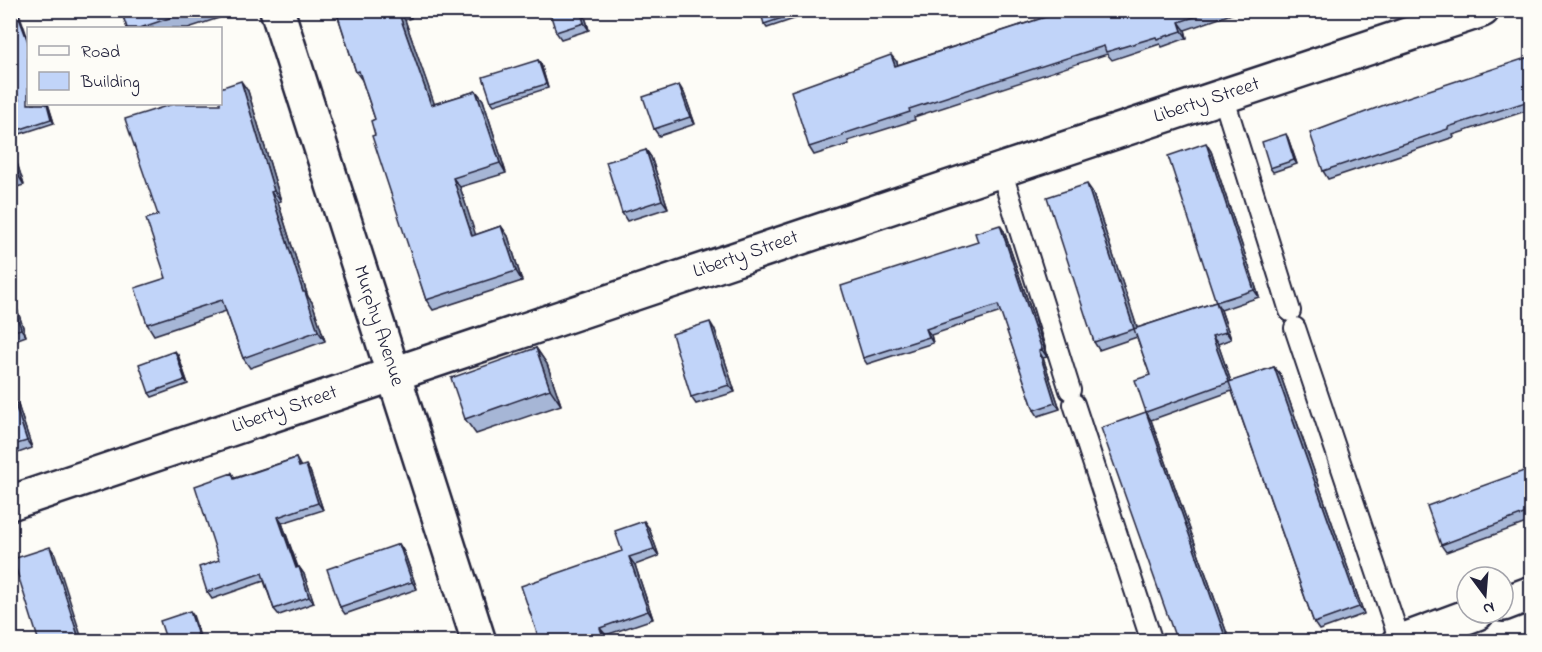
<svg xmlns="http://www.w3.org/2000/svg" width="1542" height="652" viewBox="0 0 1542 652" font-family="'Indie Flower',sans-serif">
  <style>
    .lines { fill: none; stroke-linecap: round; stroke-linejoin: round }
    .service-casing { stroke: #22223b; stroke-width: 24 }
    .minor-casing { stroke: #22223b; stroke-width: 38 }
    .service { stroke: #fdfcf7; stroke-width: 20 }
    .minor { stroke: #fdfcf7; stroke-width: 33 }
    .wall { fill: #a6b6d6; stroke: #22223b; stroke-width: 1.5 }
    .shaded-wall { fill: #8794ae; stroke: #22223b; stroke-width: 1.5 }
    .building { fill: #c1d4f9; stroke: #22223b; stroke-width: 1.5 }
    .labels { text-anchor: middle; dominant-baseline: central; stroke-width: 4.5; stroke-linejoin: round; paint-order: stroke }
    .street-label { font-size: 20px; fill: #22223b; stroke: #fdfcf7 }
  </style>
  <rect width="100%" height="100%" fill="#fdfcf7"/>
  <filter id="ink" filterUnits="userSpaceOnUse"><feTurbulence type="fractalNoise" baseFrequency=".0167" numOctaves="2"/><feDisplacementMap in="SourceGraphic" scale="12" xChannelSelector="R" yChannelSelector="G"/><feConvolveMatrix kernelMatrix="1 2 1 2 8 2 1 2 1" color-interpolation-filters="sRGB"/></filter>
  <g filter="url(#ink)">
    <g class="lines">
      <defs>
        <path id="service" d="M 1223,96 L 1290,311
          M 1001,170 L 1070,390
          M 1295,328 L 1400,641
          M 1074,404 L 1152,642"/>
        <path id="minor" d="M 277,10 L 479,642
          M 10,503 L 1001,170 L 1482,10
          M 1503,604 L 1532,593
          M 1399,642 L 1477,613"/>
      </defs>
      <use href="#service" class="service-casing"/>
      <use href="#minor" class="minor-casing"/>
      <use href="#service" class="service"/>
      <use href="#minor" class="minor"/>
    </g>
    <path class="wall" d="M 121,10 L 217,10 L 219,18 L 188,28 L 127,28 Z
      M 336,10 L 408,10 L 411,18 L 405,20 L 434,104 L 476,91 L 483,100 L 506,173 L 460,187 L 475,235 L 501,226 L 508,236 L 522,281 L 433,310 L 426,300 L 375,135 L 375,119 L 362,80 L 356,72 Z
      M 583,10 L 589,30 L 561,39 L 556,32 Z
      M 795,10 L 797,18 L 767,28 L 764,24 Z
      M 1067,10 L 1243,10 L 1185,30 L 1187,38 L 1162,47 L 1160,44 L 1112,60 L 1107,54 L 914,117 L 915,120 L 848,141 L 849,144 L 814,155 L 809,147 L 897,62 L 897,65 Z
      M 1532,56 L 1532,109 L 1453,135 L 1454,137 L 1328,179 L 1323,171 Z
      M 538,60 L 541,64 L 548,88 L 494,105 L 491,101 Z
      M 248,91 L 281,201 L 278,202 L 308,297 L 312,302 L 325,341 L 250,368 L 243,358 L 226,311 L 154,335 L 147,324 L 166,278 L 158,215 Z
      M 684,93 L 695,124 L 659,136 L 654,129 Z
      M 19,100 L 28,104 L 48,104 L 54,123 L 20,134 L 18,130 Z
      M 1288,138 L 1297,164 L 1273,172 L 1270,168 Z
      M 646,150 L 651,157 L 668,208 L 627,221 L 622,213 Z
      M 1211,151 L 1259,297 L 1221,310 L 1231,339 L 1218,344 L 1231,382 L 1274,367 L 1280,374 L 1364,614 L 1319,630 L 1314,623 L 1232,391 L 1151,420 L 1230,642 L 1146,412 L 1150,375 L 1137,337 L 1099,350 L 1094,342 L 1092,191 L 1137,328 L 1216,302 Z
      M 10,152 L 16,160 L 24,185 L 10,189 Z
      M 1004,231 L 1047,357 L 1043,358 L 1060,409 L 1038,416 L 1034,410 L 1001,312 L 931,335 L 933,343 L 867,364 L 863,358 L 978,242 Z
      M 10,288 L 26,336 L 10,342 Z
      M 715,330 L 735,392 L 696,404 L 691,397 Z
      M 536,348 L 547,364 L 561,405 L 476,434 L 465,419 Z
      M 178,355 L 188,384 L 152,397 L 149,393 Z
      M 10,398 L 13,398 L 18,405 L 32,448 L 10,456 Z
      M 296,458 L 301,467 L 310,471 L 323,510 L 282,523 L 298,567 L 299,567 L 304,574 L 314,603 L 279,615 L 274,609 L 264,581 L 212,599 L 207,592 L 219,560 L 232,473 L 235,478 Z
      M 1532,468 L 1532,521 L 1446,552 L 1441,545 Z
      M 649,528 L 659,556 L 635,565 L 653,619 L 606,635 L 608,642 L 540,642 Z
      M 399,544 L 404,552 L 417,589 L 345,614 L 340,607 Z"/>
    <path class="shaded-wall" d="M 16,10 L 18,10 L 28,39 L 28,42 Z
      M 405,10 L 408,10 L 411,18 Z
      M 580,10 L 583,10 L 589,30 L 584,23 Z
      M 398,11 L 405,20 L 438,114 L 431,105 Z
      M 1179,22 L 1185,30 L 1187,38 L 1182,31 Z
      M 891,55 L 897,62 L 900,73 L 895,66 Z
      M 538,60 L 541,64 L 548,88 L 546,84 Z
      M 241,81 L 248,91 L 281,201 L 274,191 Z
      M 679,85 L 684,93 L 695,124 L 690,117 Z
      M 476,91 L 483,100 L 506,173 L 500,163 Z
      M 47,104 L 48,104 L 54,123 L 51,119 Z
      M 1286,134 L 1288,138 L 1297,164 L 1294,160 Z
      M 1206,143 L 1211,151 L 1259,297 L 1254,290 Z
      M 646,150 L 651,157 L 668,208 L 662,200 Z
      M 11,152 L 16,160 L 24,185 L 19,177 Z
      M 453,178 L 460,187 L 479,245 L 472,236 Z
      M 1087,184 L 1092,191 L 1140,336 L 1134,329 Z
      M 271,192 L 278,202 L 308,297 L 312,302 L 325,341 L 318,331 L 303,292 Z
      M 1000,225 L 1004,231 L 1047,357 L 1042,350 Z
      M 501,226 L 508,236 L 522,281 L 516,271 Z
      M 10,288 L 26,336 L 21,329 L 10,297 Z
      M 1216,302 L 1221,310 L 1231,339 L 1226,332 Z
      M 710,322 L 715,330 L 735,392 L 729,385 Z
      M 926,329 L 931,335 L 933,343 L 929,337 Z
      M 1212,336 L 1218,344 L 1234,390 L 1229,382 Z
      M 536,348 L 547,364 L 561,405 L 550,389 Z
      M 175,351 L 178,355 L 188,384 L 185,380 Z
      M 1039,351 L 1043,358 L 1060,409 L 1055,403 Z
      M 1274,367 L 1280,374 L 1364,614 L 1359,607 Z
      M 13,398 L 18,405 L 32,448 L 27,441 Z
      M 1146,412 L 1151,420 L 1230,642 L 1227,642 Z
      M 306,465 L 310,471 L 323,510 L 318,503 Z
      M 278,517 L 282,523 L 300,575 L 296,568 Z
      M 644,521 L 649,528 L 659,556 L 654,549 Z
      M 399,544 L 404,552 L 417,589 L 412,582 Z
      M 50,547 L 55,554 L 83,642 L 80,642 Z
      M 629,557 L 635,565 L 653,619 L 648,611 Z
      M 299,567 L 304,574 L 314,603 L 309,597 Z
      M 190,611 L 193,615 L 202,642 L 200,642 Z
      M 600,628 L 606,635 L 608,642 L 605,642 Z"/>
    <path class="building" d="M 10,10 L 16,10 L 28,42 L 28,104 L 47,104 L 51,119 L 18,130 L 10,108 L 10,103 L 19,100 L 10,71 Z
      M 121,10 L 193,10 L 140,28 L 127,28 Z
      M 336,10 L 399,10 L 398,11 L 431,105 L 476,91 L 500,163 L 453,178 L 472,236 L 501,226 L 516,271 L 426,300 L 372,136 L 375,135 L 371,121 L 375,119 L 359,71 L 356,72 Z
      M 549,10 L 580,10 L 584,23 L 556,32 Z
      M 760,10 L 793,10 L 794,14 L 764,24 Z
      M 1067,10 L 1215,10 L 1179,22 L 1182,31 L 1157,39 L 1156,37 L 1106,52 L 1104,46 L 909,109 L 910,112 L 843,134 L 843,136 L 809,147 L 791,91 L 891,55 L 895,66 Z
      M 1532,56 L 1532,100 L 1448,127 L 1448,129 L 1323,171 L 1310,133 L 1387,104 Z
      M 538,60 L 546,84 L 491,101 L 483,77 Z
      M 241,81 L 274,191 L 271,192 L 303,292 L 305,292 L 318,331 L 243,358 L 222,300 L 147,324 L 135,288 L 166,278 L 146,219 L 158,215 L 125,119 L 173,104 L 220,104 L 220,88 Z
      M 679,85 L 690,117 L 654,129 L 643,97 Z
      M 1286,134 L 1294,160 L 1270,168 L 1262,142 Z
      M 1206,143 L 1254,290 L 1216,302 L 1168,156 Z
      M 646,150 L 662,200 L 622,213 L 606,162 Z
      M 10,152 L 19,177 L 10,180 Z
      M 1087,184 L 1134,329 L 1094,342 L 1047,197 Z
      M 1000,225 L 1042,350 L 1039,351 L 1055,403 L 1034,410 L 998,305 L 926,329 L 929,337 L 863,358 L 841,286 L 978,242 L 975,233 Z
      M 10,297 L 21,329 L 10,332 Z
      M 1216,302 L 1226,332 L 1212,336 L 1229,382 L 1146,412 L 1135,380 L 1150,375 L 1134,329 Z
      M 710,322 L 729,385 L 691,397 L 672,334 Z
      M 536,348 L 550,389 L 465,419 L 451,378 Z
      M 175,351 L 185,380 L 149,393 L 139,364 Z
      M 1274,367 L 1359,607 L 1314,623 L 1229,382 Z
      M 10,398 L 13,398 L 27,441 L 10,446 Z
      M 1146,412 L 1227,642 L 1177,642 L 1101,428 Z
      M 296,458 L 299,467 L 306,465 L 318,503 L 278,517 L 296,568 L 299,567 L 309,597 L 274,609 L 262,573 L 207,592 L 199,567 L 219,560 L 195,486 L 232,473 L 234,479 Z
      M 1532,468 L 1532,511 L 1441,545 L 1427,506 Z
      M 644,521 L 654,549 L 629,557 L 648,611 L 600,628 L 605,642 L 540,642 L 521,586 L 622,551 L 615,531 Z
      M 399,544 L 412,582 L 340,607 L 327,569 Z
      M 50,547 L 80,642 L 39,642 L 13,559 Z
      M 190,611 L 200,642 L 167,642 L 160,621 Z
      M 110,637 L 111,642 L 96,642 Z
      M 1532,637 L 1532,642 L 1521,642 Z"/>
  </g>
  <g class="labels">
    <g class="street-label">
      <text transform="translate(1207 101) rotate(-18)">Liberty Street</text>
      <text transform="translate(746 255) rotate(-19)">Liberty Street</text>
      <text transform="translate(378 326) rotate(72)">Murphy Avenue</text>
      <text transform="translate(285 410) rotate(-19)">Liberty Street</text>
    </g>
  </g>
  <rect width="1542" height="652" fill="none" stroke="#fdfcf7" stroke-width="36"/>
  <rect x="18" y="18" width="1506" height="616" fill="none" stroke="#22223b" stroke-width="2" filter="url(#ink)"/>
  <rect x="27" y="27" width="195" height="78" fill="#fdfcf7" stroke="#a5a5ac" stroke-width="1.5"/>
  <rect x="39" y="46" width="30" height="9" fill="#fdfcf7" stroke="#a5a5ac" stroke-width="1.5"/>
  <text x="81" y="57" font-size="18" fill="#22223b">Road</text>
  <rect x="39" y="72" width="30" height="18" fill="#c1d4f9" stroke="#a5a5ac" stroke-width="1.5"/>
  <text x="81" y="87" font-size="18" fill="#22223b">Building</text>
  <g transform="translate(1485 595) rotate(164)"><circle r="28" fill="#fdfcf7" stroke="#a5a5ac" stroke-width="1.5"/>
  <path d="M0-4.5L10 22L0 15L-10 22Z" fill="#22223b"/>
  <text y="-9" font-size="16" font-weight="bold" text-anchor="middle" fill="#22223b">N</text>
  </g>
</svg>
